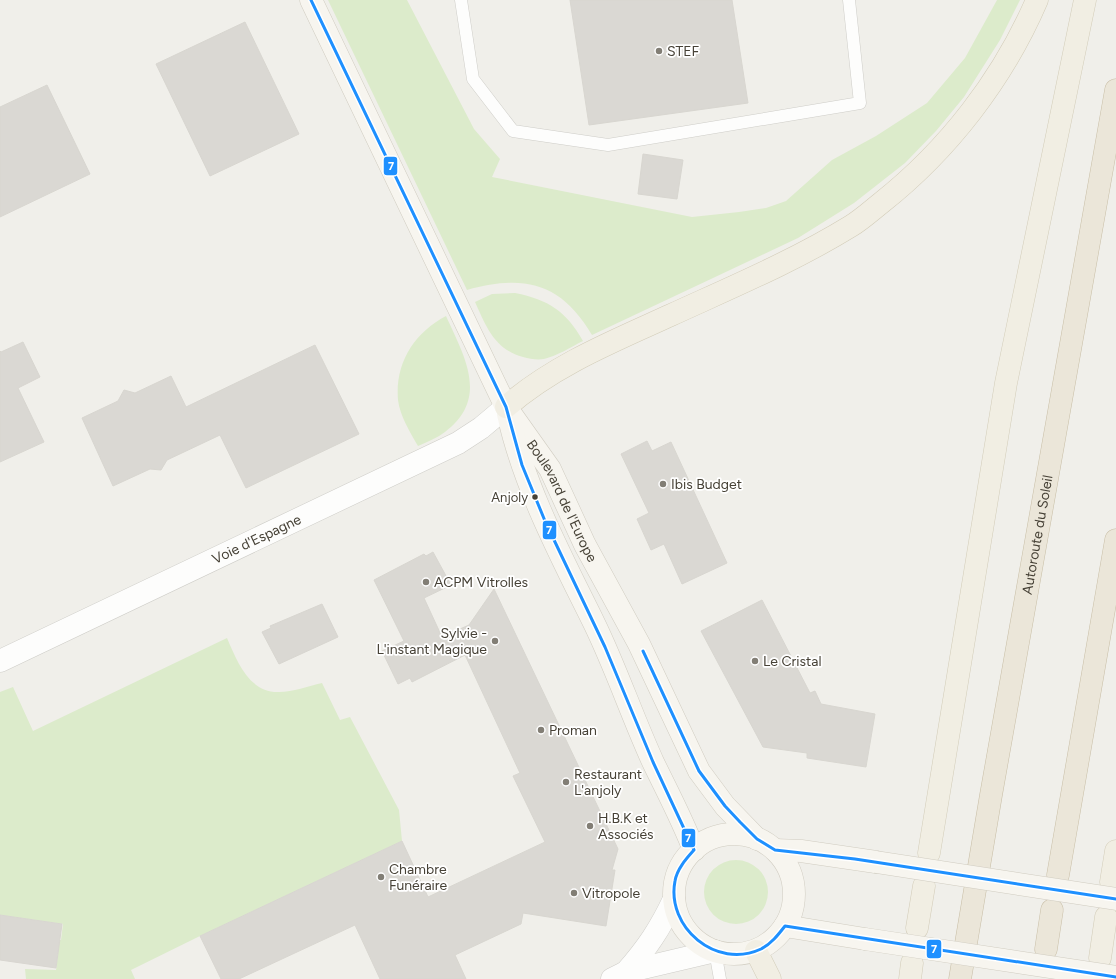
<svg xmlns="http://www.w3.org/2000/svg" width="1116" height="979" viewBox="0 0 1116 979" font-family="Figtree,sans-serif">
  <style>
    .green { fill: #dcebcb }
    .building { fill: #dad8d3; stroke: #d8d6d0 }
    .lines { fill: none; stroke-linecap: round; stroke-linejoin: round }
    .lane-casing { stroke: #cecdc8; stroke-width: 13 }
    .street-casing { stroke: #cecdc8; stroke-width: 23 }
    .secondary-casing { stroke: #d0ccc1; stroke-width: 23 }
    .primary-casing { stroke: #d2ccb8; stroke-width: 23 }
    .highway-casing { stroke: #c8bea6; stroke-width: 23 }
    .lane { stroke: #fdfdfc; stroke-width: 12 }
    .street { stroke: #fdfdfc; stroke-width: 22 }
    .secondary { stroke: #f7f5ef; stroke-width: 22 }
    .primary { stroke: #f1eee3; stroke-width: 22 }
    .highway { stroke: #ebe6d9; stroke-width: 22 }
    .secondary-bridge-casing { stroke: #d0ccc1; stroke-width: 23; stroke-linecap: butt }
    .secondary-bridge { stroke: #f7f5ef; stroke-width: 22 }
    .bus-1-casing { stroke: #fff; stroke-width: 6 }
    .bus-1 { stroke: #1e90ff; stroke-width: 3 }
    .poi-dot { fill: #827e75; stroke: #fff; stroke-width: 1.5 }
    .bus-dot { fill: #464136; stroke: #fff; stroke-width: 1.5 }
    .labels { text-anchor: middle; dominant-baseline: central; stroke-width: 3.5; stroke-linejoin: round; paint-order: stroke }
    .bus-label { font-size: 13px; fill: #464136; stroke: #fff; text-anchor: end }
    .poi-label { font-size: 14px; fill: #464136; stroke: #fff; text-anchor: start }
    .street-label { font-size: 14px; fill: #464136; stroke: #fff }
    .line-badge { stroke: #fff; stroke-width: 1.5 }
    .badge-label { font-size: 11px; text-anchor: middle; font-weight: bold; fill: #fff }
  </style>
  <rect width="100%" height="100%" fill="#f0efea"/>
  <path class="green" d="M 328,0 L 407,0 L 474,129 L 500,159 L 492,177 L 692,217 L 739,212 L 766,208 L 786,201 L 832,160 L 876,136 L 927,103 L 965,58 L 997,0 L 1020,0 L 1000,40 L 964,97 L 936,131 L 905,163 L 854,203 L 798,238 L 592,335 C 561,283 525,274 467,290 Z
    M 515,293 C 549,300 566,311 583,341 C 571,347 557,356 544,359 C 537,360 530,359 523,357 C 494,349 486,326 475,302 L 492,294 Z
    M 446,316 C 464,356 490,398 445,432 C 437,438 427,442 418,446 C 410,432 400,416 398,400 C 395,363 414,333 446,316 Z
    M 227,638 C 237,661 249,693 279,692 C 293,692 308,686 322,683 L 340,720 L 350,717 L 399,810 L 402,841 L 200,936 L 131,970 L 135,979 L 26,979 L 25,969 L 56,970 L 58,954 L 56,953 L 58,940 L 61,940 L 63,924 L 0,915 L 0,692 L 13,687 L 33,731 Z
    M704 892a32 32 0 1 1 64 0a32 32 0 1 1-64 0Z"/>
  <path class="building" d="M 570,0 L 732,0 L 748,103 L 589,125 Z
    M 245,22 L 299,134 L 210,176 L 156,64 Z
    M 47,85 L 90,174 L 0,217 L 0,107 Z
    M 643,154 L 683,160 L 677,199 L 638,194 Z
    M 23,342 L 40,377 L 18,388 L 44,442 L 0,462 L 0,351 L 1,352 Z
    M 315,345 L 359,434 L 246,488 L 220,435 L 167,460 L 161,470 L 150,469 L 113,486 L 82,418 L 118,401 L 124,390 L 135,393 L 171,376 L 186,407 Z
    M 647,441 L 652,451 L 671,442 L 727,563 L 682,584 L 664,544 L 651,550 L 637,519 L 649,513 L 621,454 Z
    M 433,552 L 451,585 L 424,598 L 442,637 L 469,625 L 494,589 L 618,849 L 612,870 L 615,870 L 606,926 L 523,913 L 521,924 L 455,955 L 466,979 L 380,979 L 355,925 L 239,979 L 221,979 L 200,936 L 402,841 L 428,897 L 545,842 L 513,776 L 520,773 L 465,655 L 412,682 L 410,678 L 398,684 L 382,651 L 404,641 L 374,580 L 424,554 L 426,556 Z
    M 762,600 L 810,693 L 815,691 L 821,704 L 875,714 L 866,767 L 807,758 L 807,753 L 763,747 L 701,631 Z
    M 322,604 L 338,637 L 279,664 L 262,632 L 271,628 L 270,626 Z
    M 0,915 L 62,924 L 56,968 L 0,960 Z"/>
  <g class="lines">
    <defs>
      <path id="lane" d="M 461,0 L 473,79 L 513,131 L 608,145 L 860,103 L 849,0
        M 715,951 L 720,979"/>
      <g id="street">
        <path id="s1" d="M 0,661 L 458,443 L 481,428 L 506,407"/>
        <path d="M 626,972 C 647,948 660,929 674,899"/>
        <path d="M 612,979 L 626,972 L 715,951"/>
      </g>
      <g id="secondary">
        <path id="s2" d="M 311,0 L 506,407 L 550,469 L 585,545 L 639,644 L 699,771 L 725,806 L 757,839"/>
        <path d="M 508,414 C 524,487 561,556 594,623 C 616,668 632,716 653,762 C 667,791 682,819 694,850"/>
        <circle cx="734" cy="894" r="60"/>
        <path d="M 775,850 L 801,851 L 876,862"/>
        <path d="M 785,926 L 865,939"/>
      </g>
      <path id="primary" d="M 506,407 C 554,365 614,341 671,315 C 732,287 794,261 851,226 C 861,220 871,211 881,203 C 948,150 1003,79 1037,0
        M 929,853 L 1006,383 L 1085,0
        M 1111,882 L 1116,851
        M 917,928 L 924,886
        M 756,951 L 770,979
        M 1100,958 L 1106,917
        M 910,979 L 912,963"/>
      <g id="highway">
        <path d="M 1058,875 L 1116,540"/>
        <path d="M 1046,949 L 1052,910"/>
        <path id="s3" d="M 960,979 L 991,795 L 1116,90"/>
      </g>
    </defs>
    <use href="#lane" class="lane-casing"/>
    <use href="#street" class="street-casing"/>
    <use href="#secondary" class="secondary-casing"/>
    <use href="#primary" class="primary-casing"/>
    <use href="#highway" class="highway-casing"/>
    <use href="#lane" class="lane"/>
    <use href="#street" class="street"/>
    <use href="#secondary" class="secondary"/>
    <use href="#primary" class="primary"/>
    <use href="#highway" class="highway"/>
    <defs>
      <path id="secondary-bridge" d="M 876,862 L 1116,899
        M 865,939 L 1116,977"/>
    </defs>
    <use href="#secondary-bridge" class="secondary-bridge-casing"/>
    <use href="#secondary-bridge" class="secondary-bridge"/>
    <defs>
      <path id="bus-1" d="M 311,0 L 506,407 L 522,465 L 545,521 L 605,647 L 653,762 L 694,850 C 686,859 677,869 675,881 C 666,927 716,970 761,949 C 771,944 778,935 785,926 L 1116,977
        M 643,651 L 699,771 L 725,806 L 740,822 L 757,839 L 775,850 L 855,859 L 1116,899"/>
    </defs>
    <use href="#bus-1" class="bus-1-casing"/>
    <use href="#bus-1" class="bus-1"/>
  </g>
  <g class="poi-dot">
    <circle cx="659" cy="51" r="4"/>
    <circle cx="663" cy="484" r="4"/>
    <circle cx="426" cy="582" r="4"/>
    <circle cx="495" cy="641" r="4"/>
    <circle cx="755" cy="661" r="4"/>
    <circle cx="541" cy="730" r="4"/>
    <circle cx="566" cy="782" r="4"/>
    <circle cx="590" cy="826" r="4"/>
    <circle cx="381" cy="877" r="4"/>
    <circle cx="574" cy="893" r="4"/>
  </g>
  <circle class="bus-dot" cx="535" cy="497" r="3.5"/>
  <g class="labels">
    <g class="bus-label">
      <text x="528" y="497">Anjoly</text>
    </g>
    <g class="poi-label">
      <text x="667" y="51">STEF</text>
      <text x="671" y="484">Ibis Budget</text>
      <text x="434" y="582">ACPM Vitrolles</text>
      <text x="487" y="633" text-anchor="end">Sylvie -<tspan x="487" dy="16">L'instant Magique</tspan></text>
      <text x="763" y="661">Le Cristal</text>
      <text x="549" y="730">Proman</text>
      <text x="574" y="774">Restaurant<tspan x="574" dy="16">L'anjoly</tspan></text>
      <text x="598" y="818">H.B.K et<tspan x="598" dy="16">Associés</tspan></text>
      <text x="389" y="869">Chambre<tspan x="389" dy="16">Funéraire</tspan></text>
      <text x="582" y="893">Vitropole</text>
    </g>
    <g class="street-label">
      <text stroke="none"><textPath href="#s2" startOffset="561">Boulevard de l'Europe</textPath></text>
      <text stroke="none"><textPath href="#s3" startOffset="451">Autoroute du Soleil</textPath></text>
      <text stroke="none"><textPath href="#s1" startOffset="284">Voie d'Espagne</textPath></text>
    </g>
  </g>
  <g class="line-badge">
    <rect x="383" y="156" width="15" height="20" rx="4" fill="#1e90ff"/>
    <rect x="542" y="520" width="15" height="20" rx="4" fill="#1e90ff"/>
    <rect x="681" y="828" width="15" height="20" rx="4" fill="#1e90ff"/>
    <rect x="926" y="939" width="16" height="20" rx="4" fill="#1e90ff"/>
  </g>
  <g class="badge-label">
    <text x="391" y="170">7</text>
    <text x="549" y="534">7</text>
    <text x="688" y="842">7</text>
    <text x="934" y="953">7</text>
  </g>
</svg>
